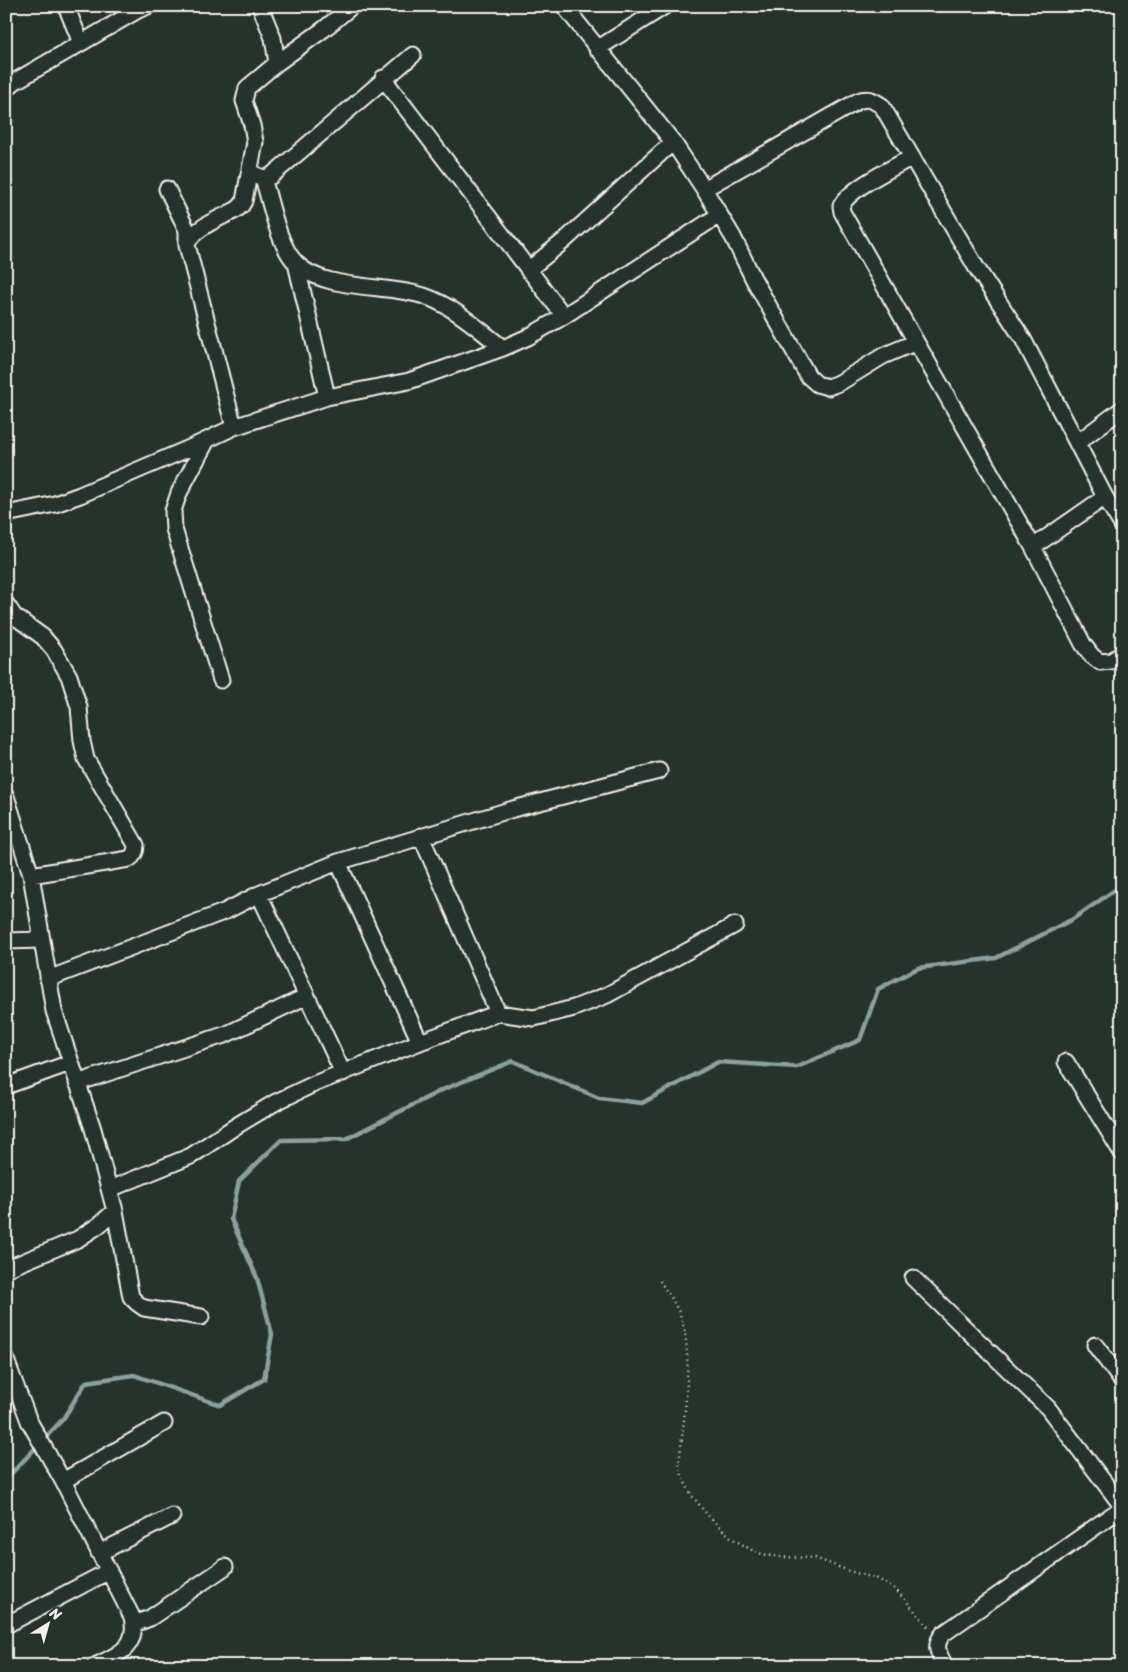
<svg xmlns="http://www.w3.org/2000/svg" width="1128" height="1672" viewBox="0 0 1128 1672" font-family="Sriracha,sans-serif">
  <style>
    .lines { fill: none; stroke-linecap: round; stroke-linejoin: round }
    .stream { stroke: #8ca19e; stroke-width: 4.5 }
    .street-casing { stroke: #f4f1e8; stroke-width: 19 }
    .path { stroke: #f4f1e8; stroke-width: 2.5; stroke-dasharray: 1 4; stroke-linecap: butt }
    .street { stroke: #26332d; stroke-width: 15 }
  </style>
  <rect width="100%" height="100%" fill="#26332d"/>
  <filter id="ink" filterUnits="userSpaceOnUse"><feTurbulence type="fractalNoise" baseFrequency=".02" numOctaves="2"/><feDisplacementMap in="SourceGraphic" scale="10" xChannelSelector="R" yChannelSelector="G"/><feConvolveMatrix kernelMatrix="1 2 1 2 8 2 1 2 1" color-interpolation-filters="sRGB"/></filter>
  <g filter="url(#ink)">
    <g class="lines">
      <path class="stream" d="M 6,1479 L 63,1419 L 86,1382 L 134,1375 L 220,1405 L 264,1379 L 272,1334 L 257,1278 L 231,1219 L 239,1181 L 281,1140 L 346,1139 L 442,1090 L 513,1061 L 599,1098 L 642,1103 L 718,1062 L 797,1067 L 860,1040 L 878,989 L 918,968 L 996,958 L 1073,919 L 1122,885"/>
      <defs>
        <path id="street" d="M 66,6 L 81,43
          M 260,6 L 273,38 L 277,63
          M 564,6 L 673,142 L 704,189 L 733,237 L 754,280 L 808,376 L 817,384 L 828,387 L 839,383 L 883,356 L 916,342
          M 597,49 L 665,6
          M 383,78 L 564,316
          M 6,90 L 14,82 L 138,10 L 148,6
          M 912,157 C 893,168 850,188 841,206 L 842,212 L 1033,547 L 1083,644 L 1092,656 L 1100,662 L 1111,661 L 1122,654
          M 256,175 L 263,178 L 271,176 L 413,55
          M 263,178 C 271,203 278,245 296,263 C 322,291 388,284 424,296 C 454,306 478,329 503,348
          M 167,189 L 187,230 L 187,245
          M 704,189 L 858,101 C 868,97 873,100 882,106 L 976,267 L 1023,339 L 1105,497 L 1122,525
          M 296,263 L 327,397
          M 528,270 L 565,240 L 673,142
          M 234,427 L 187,245 C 191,229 222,217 236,210 L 241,206 L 244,201 L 255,142 L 252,125 L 244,101 L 247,88 L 277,63 L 324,29 L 352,6
          M 207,440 L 179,493 L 173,511 L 174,529 L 221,680
          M 1077,443 L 1122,409
          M 6,514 L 55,504 L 80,495 L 192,447 L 234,427 L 327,397 L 409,381 L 503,348 L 528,337 L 564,316 L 719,215
          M 1033,547 L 1105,497
          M 6,604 L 14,616 L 43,637 L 54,650 L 69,676 L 79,707 L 82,741 L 86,759 L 136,845 C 136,851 134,856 129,859 L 31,875
          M 6,796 L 31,875 L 54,1011 L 93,1129 L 115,1211 L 99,1225 L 78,1239 L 6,1269
          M 421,836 L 498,1013
          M 338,862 L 420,1042
          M 259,894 L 343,1073
          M 6,941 L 42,940
          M 48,979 L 226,911 L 259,894 L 338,862 L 513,809 L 659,771
          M 1066,1062 L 1122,1153
          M 77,1083 L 227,1034 L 307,996
          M 6,1086 L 70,1063
          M 110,1189 L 191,1156 L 236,1126 L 276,1102 L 314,1084 L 420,1042 L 498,1013 L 534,1018 L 574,1008 L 607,995 L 735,925
          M 115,1211 L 131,1297 L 137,1303 L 144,1308 L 201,1317
          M 913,1278 L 1048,1408 L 1122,1506
          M 1095,1345 L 1122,1381
          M 6,1360 L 29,1421 L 63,1481 L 132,1617 C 139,1647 118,1655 95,1666
          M 63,1481 L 164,1423
          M 99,1553 L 172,1516
          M 6,1625 L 109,1571
          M 134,1626 L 134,1624 L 150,1618 L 225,1567
          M 945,1666 C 939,1654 933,1646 943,1634 L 1122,1508"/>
      </defs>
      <use href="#street" class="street-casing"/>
      <path class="path" d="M 660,1281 C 667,1292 675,1303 680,1315 C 695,1354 683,1423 679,1465 L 683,1479 L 693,1497 L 710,1518 L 733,1539 L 757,1553 L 779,1557 L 815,1558 L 849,1571 L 878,1579 L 895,1589 L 908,1603 L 930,1629"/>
      <use href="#street" class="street"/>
    </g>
  </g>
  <rect width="1128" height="1672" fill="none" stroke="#26332d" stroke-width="25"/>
  <rect x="12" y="12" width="1103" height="1647" fill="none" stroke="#f4f1e8" stroke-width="2" filter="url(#ink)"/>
  <g transform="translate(48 1624) rotate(37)" stroke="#26332d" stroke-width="4" paint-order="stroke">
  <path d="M0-4L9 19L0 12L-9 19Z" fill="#f4f1e8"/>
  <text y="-8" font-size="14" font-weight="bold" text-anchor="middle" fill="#f4f1e8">N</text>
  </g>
</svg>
